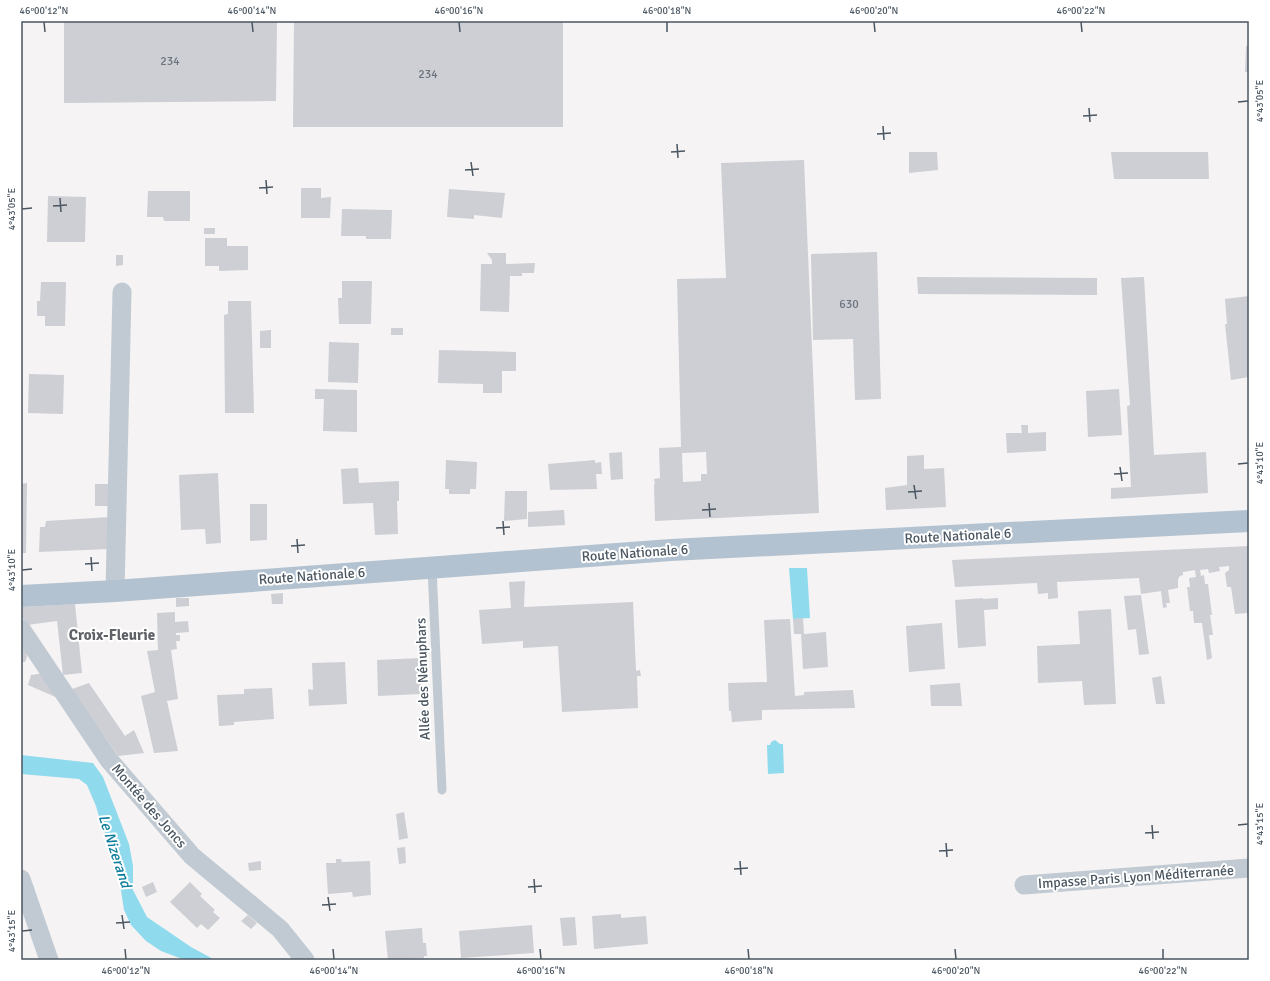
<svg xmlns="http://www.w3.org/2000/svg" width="1270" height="981" viewBox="0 0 1270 981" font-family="Signika,sans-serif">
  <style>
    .water { fill: #90daee }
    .building { fill: #cdcfd5; fill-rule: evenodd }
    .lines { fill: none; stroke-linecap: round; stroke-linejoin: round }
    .service { stroke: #c1cad2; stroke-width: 9 }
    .minor { stroke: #c1cad2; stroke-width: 19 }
    .primary { stroke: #b3c2d1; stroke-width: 22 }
    .ticks { fill: none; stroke: #4a5661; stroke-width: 1.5 }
    .labels { text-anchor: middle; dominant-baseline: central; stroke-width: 4; stroke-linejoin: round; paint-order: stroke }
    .number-label { font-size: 12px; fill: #6b747e }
    .street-label { font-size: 14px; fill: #4a5661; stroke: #fff }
    .neighbourhood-label { font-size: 15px; font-weight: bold; fill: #5f6368; stroke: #fff }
    .water-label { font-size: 15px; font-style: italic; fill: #0c7c9b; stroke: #fff }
    .neatline { fill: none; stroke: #4a5661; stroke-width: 1.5 }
    .ticks-label { font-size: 10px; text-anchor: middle; fill: #4a5661 }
  </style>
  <rect width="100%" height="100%" fill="#f5f3f3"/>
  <path class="water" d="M 789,568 L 807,568 L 810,618 L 793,619 Z
    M 775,740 L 780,744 L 783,744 L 784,773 L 768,774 L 767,745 L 770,745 L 771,742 Z
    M 21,755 L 93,763 L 103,777 L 129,844 L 133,866 L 133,890 L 147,917 L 191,947 L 215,960 L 185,960 L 161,951 L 146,941 L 131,925 L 124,910 L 120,884 L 119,863 L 101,824 L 96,806 L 87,785 L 79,779 L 21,774 Z"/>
  <path class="building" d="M 64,21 L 277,21 L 276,101 L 64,103 Z
    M 294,21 L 563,21 L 563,127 L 293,127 Z
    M 1246,46 L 1249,46 L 1249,72 L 1245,72 Z
    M 909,152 L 937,152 L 938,170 L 909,173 Z
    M 1111,152 L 1208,152 L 1209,179 L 1114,179 Z
    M 804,160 L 819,513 L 655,521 L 654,484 L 655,484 L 654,479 L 660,478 L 659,448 L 681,447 L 677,279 L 726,278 L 721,163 ZM 706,452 L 707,474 L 701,474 L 701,481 L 683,482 L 682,453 Z
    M 301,188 L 321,188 L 321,198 L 331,197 L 330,218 L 301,218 Z
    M 449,189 L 505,193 L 502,218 L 474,215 L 474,219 L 447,217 Z
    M 148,191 L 190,191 L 190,221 L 164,221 L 163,217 L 147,217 Z
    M 48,196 L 86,197 L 85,242 L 47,242 Z
    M 342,209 L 392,210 L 391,239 L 366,239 L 366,236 L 341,236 Z
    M 204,228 L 215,228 L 215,234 L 204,234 Z
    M 205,238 L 227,238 L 227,246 L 248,246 L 248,270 L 219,271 L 219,266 L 205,266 Z
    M 877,252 L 881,399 L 855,400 L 853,339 L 813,340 L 811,254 Z
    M 487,253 L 506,253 L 506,264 L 535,263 L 534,273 L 522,273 L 522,276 L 510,276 L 509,312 L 480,311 L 481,264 L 492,264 L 492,260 Z
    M 116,255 L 123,255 L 123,265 L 116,266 Z
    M 917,277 L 1097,278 L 1097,295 L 918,294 Z
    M 1144,277 L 1154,455 L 1206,452 L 1208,493 L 1111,499 L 1111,488 L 1131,487 L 1127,406 L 1130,405 L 1121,278 Z
    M 342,281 L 372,281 L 371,324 L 339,324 L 338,298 L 342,298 Z
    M 41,282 L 66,282 L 65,326 L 45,326 L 45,316 L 37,316 L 37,301 L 40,301 Z
    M 1249,296 L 1249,377 L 1231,380 L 1225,324 L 1227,324 L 1225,299 Z
    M 228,301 L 251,301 L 254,413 L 225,413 L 224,315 L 228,314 Z
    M 391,328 L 403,328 L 403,335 L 391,335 Z
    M 271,330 L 271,348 L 260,348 L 260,331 Z
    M 329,342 L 359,343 L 358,383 L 328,382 Z
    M 439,350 L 516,352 L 516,371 L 502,371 L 502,393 L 483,393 L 483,384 L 438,383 Z
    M 29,374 L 64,375 L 63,414 L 28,413 Z
    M 315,389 L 357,390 L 357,432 L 323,431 L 324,399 L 315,399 Z
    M 1119,389 L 1122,435 L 1088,437 L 1086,391 Z
    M 1021,425 L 1028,425 L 1028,433 L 1046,432 L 1046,451 L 1007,453 L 1006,433 L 1022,433 Z
    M 622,452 L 623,479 L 611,480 L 609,453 Z
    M 924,455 L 924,469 L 944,468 L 946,507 L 886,510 L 885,488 L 907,485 L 907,456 Z
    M 446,460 L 477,462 L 476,489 L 470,489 L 470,494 L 449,494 L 449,489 L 445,489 Z
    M 595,460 L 595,463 L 601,462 L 602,474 L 596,474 L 597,489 L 550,490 L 548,464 Z
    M 358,468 L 359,483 L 399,481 L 399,501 L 397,501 L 398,534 L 375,535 L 373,503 L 343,504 L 341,469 Z
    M 218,473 L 221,543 L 206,544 L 205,529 L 181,530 L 179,475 Z
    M 27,483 L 26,553 L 21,553 L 21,484 Z
    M 95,484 L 110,484 L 110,506 L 95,506 Z
    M 505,491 L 527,491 L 527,519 L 504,521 Z
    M 250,504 L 267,504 L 267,540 L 250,541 Z
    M 564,510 L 565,525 L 528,527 L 528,512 Z
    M 110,517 L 109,549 L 39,552 L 40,527 L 45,527 L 46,521 Z
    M 1249,546 L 1249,618 L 1247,613 L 1235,614 L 1231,587 L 1227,587 L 1225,573 L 1229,570 L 1229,566 L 1219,567 L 1220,571 L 1209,573 L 1208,569 L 1200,570 L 1201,576 L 1204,575 L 1205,584 L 1208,584 L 1212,615 L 1210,615 L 1213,635 L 1209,635 L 1212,658 L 1207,660 L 1202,623 L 1194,623 L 1193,611 L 1190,611 L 1187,587 L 1190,587 L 1189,578 L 1196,577 L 1195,570 L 1183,572 L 1183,575 L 1180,576 L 1178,579 L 1178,588 L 1168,590 L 1170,603 L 1166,603 L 1167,607 L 1163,608 L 1161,591 L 1141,594 L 1139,578 L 1057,582 L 1058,598 L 1048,599 L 1048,593 L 1038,594 L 1037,583 L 955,587 L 952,560 Z
    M 525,581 L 524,607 L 633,602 L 636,671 L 640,670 L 641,676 L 637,676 L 638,708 L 562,712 L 558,646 L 523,648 L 523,641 L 482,644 L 479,610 L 511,608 L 509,582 Z
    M 283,593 L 283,604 L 272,604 L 271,594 Z
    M 1141,595 L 1149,654 L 1139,655 L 1136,629 L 1128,630 L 1124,596 Z
    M 176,598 L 189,598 L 189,606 L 176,607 Z
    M 983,598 L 983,599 L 998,598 L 998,609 L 984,610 L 986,646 L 958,648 L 955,600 Z
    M 75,604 L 82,673 L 63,675 L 57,621 L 27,625 L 21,616 L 21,607 Z
    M 1111,609 L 1116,704 L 1084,705 L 1082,681 L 1038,683 L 1037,646 L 1080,644 L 1078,611 Z
    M 175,612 L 175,622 L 188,621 L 189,632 L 176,633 L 176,635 L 180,635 L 180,641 L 176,641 L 177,649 L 171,650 L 178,699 L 167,701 L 178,751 L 154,753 L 141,696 L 155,692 L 147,651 L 158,650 L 157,613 Z
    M 803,618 L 804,634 L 826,632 L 828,667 L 803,669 L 801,634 L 794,634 L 793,619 Z
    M 790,619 L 795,696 L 804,695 L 804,692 L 853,690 L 855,708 L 762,710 L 762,720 L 732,722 L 731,711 L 729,711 L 728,683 L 767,682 L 764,620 Z
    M 942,623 L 945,669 L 909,672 L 906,626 Z
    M 21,640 L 26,651 L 27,657 L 25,662 L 21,662 Z
    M 420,658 L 421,694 L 378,696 L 377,660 Z
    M 345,662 L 347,704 L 309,706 L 308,689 L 313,690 L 312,663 Z
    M 44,673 L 60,699 L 28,685 L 31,675 Z
    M 1161,676 L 1165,704 L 1156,704 L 1152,678 Z
    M 89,683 L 125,736 L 134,730 L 144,753 L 118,756 L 72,689 Z
    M 960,683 L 962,706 L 931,706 L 930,685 Z
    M 272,688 L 274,719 L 234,722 L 234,725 L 219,726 L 217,695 L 244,694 L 244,689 Z
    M 404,812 L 408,838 L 399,840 L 396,814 Z
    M 405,847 L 406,863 L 399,864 L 397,848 Z
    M 336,859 L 341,859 L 342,862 L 370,861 L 371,895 L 353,897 L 352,892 L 328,894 L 326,863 L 336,863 Z
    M 261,861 L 261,870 L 249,871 L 248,863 Z
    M 153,882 L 157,892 L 146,897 L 142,887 Z
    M 190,882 L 202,894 L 200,896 L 215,910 L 213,912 L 220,918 L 208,930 L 201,924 L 197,928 L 170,902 Z
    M 621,914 L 621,918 L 646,916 L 648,944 L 594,949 L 592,916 Z
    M 248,915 L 257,923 L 251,929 L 241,921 Z
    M 575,917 L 577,945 L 563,946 L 560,918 Z
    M 532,925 L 534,953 L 461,958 L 459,931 Z
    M 422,928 L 423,943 L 426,943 L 427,956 L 424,956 L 424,958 L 388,960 L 385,931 Z"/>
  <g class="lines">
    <path class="service" d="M 432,568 L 442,790"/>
    <path class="minor" d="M 115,591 L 122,292
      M 21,629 L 109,760 L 192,856 L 280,929 L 305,960
      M 21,879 L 49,960
      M 1024,885 L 1249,868"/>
    <path class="primary" d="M 21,596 L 115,591 L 671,550 L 1249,521"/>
  </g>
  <path class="ticks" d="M 44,22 L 45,32M 252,22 L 253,32M 459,22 L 460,32M 667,22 L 667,32M 874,22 L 875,32M 1081,22 L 1082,32M 1238,102 L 1248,101M 1089,108 L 1090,122M 1083,116 L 1097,115M 883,126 L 884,140M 877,134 L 891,133M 677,144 L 678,158M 671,152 L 685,151M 471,162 L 473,176M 465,170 L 479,169M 266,180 L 267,194M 259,188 L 273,187M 60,198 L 61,212M 53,206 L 67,205M 22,209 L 32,208M 1238,464 L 1248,463M 1120,467 L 1122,481M 1114,474 L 1128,473M 914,485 L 916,499M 908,492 L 922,491M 709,503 L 710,517M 702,510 L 716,509M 503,521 L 504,535M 496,528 L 510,527M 297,539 L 298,553M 291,546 L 305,545M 91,557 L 92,571M 85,564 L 99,563M 22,570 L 32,569M 1152,825 L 1153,839M 1238,825 L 1248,824M 1145,833 L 1159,832M 946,843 L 947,857M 939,851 L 953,850M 740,861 L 741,875M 734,869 L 748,868M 534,879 L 535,893M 528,887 L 542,886M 328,897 L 330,911M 322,905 L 336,904M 122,915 L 124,929M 116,923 L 130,922M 22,931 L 32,930M 125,949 L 126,959M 333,949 L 334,959M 540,949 L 541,959M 748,949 L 749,959M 955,949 L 956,959M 1163,949 L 1163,959"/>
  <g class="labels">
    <g class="number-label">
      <text x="170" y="61">234</text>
      <text x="428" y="74">234</text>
      <text x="849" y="304">630</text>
    </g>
    <g class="street-label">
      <text transform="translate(958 536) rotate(-3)">Route Nationale 6</text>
      <text transform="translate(635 553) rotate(-4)">Route Nationale 6</text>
      <text transform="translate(312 576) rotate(-4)">Route Nationale 6</text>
      <text transform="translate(423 679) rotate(-92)">Allée des Nénuphars</text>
      <text transform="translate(149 806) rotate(49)">Montée des Joncs</text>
      <text transform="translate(1136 877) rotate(-4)">Impasse Paris Lyon Méditerranée</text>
    </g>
    <g class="neighbourhood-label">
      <text x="112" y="635">Croix-Fleurie</text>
    </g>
    <g class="water-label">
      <text transform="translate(115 851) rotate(72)">Le Nizerand</text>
    </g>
  </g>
  <rect width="1270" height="981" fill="none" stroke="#ffffff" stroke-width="44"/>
  <rect x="22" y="22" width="1226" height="937" class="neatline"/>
  <g class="ticks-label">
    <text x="44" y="14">46°00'12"N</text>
    <text x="252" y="14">46°00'14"N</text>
    <text x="459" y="14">46°00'16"N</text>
    <text x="667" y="14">46°00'18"N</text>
    <text x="874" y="14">46°00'20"N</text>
    <text x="1081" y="14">46°00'22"N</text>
    <text transform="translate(1259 101) rotate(-90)" y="4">4°43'05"E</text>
    <text transform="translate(11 209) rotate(-90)" y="4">4°43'05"E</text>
    <text transform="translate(1259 463) rotate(-90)" y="4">4°43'10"E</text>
    <text transform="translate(11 570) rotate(-90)" y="4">4°43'10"E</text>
    <text transform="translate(1259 824) rotate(-90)" y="4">4°43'15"E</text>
    <text transform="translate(11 931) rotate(-90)" y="4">4°43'15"E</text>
    <text x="126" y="974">46°00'12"N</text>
    <text x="334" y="974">46°00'14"N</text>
    <text x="541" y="974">46°00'16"N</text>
    <text x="749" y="974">46°00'18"N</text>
    <text x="956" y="974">46°00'20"N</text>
    <text x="1163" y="974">46°00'22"N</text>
  </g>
</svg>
